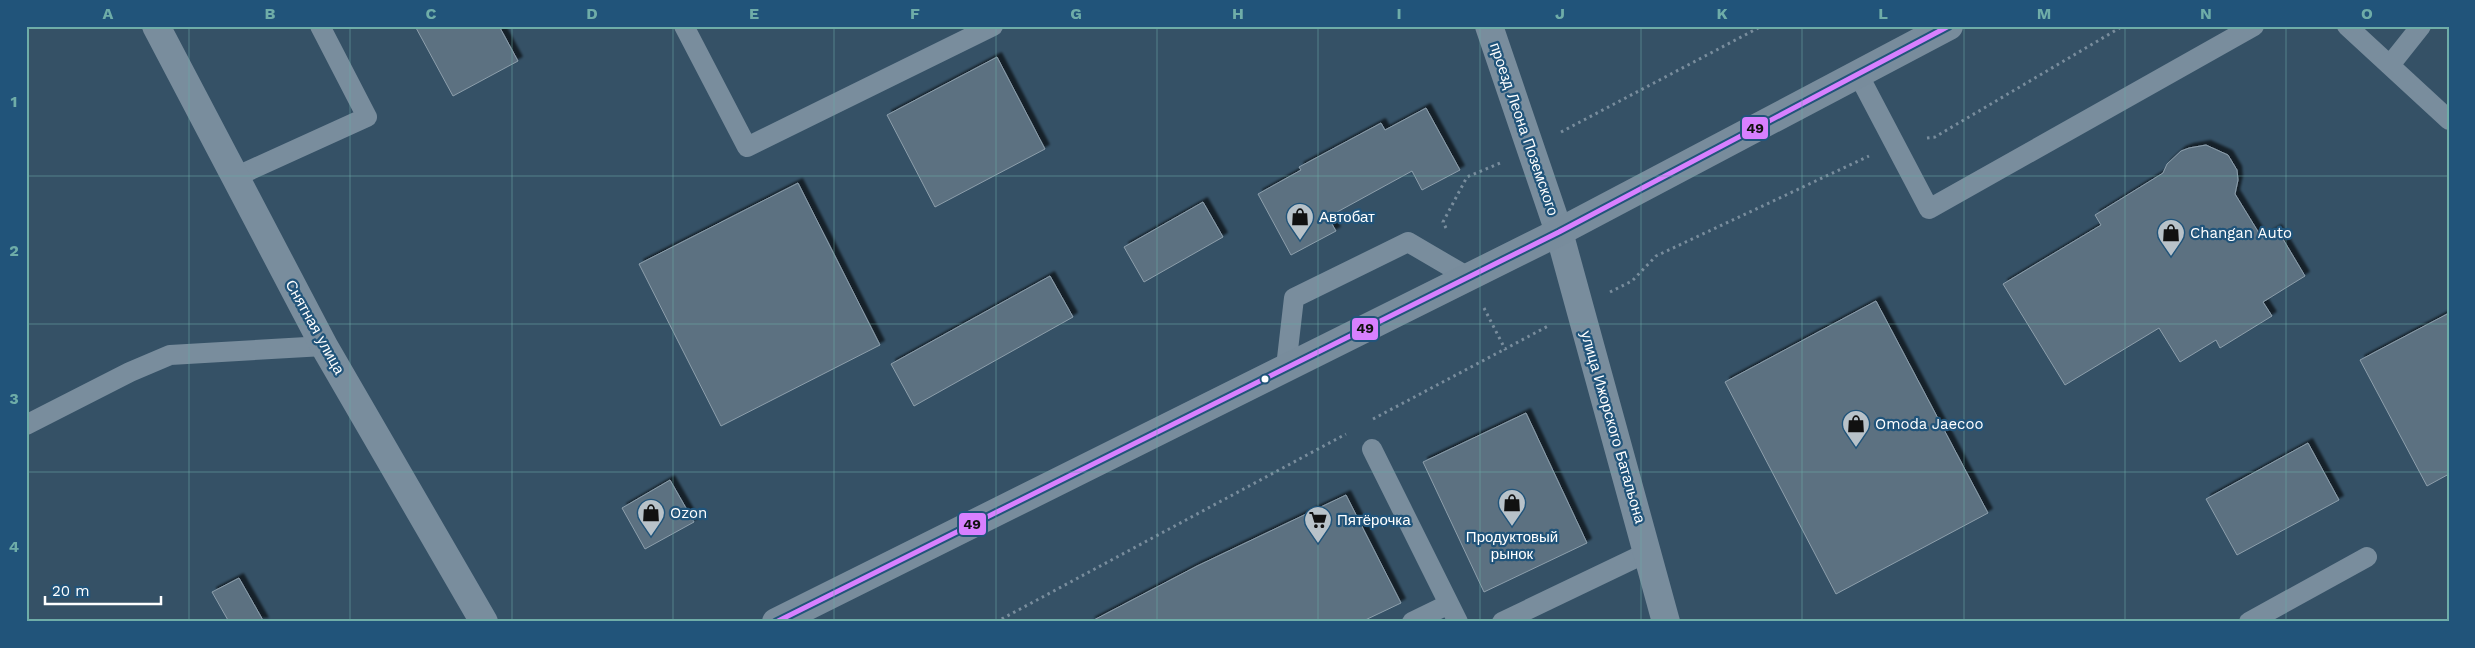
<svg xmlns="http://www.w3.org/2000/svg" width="2475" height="648" viewBox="0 0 2475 648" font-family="'Work Sans',sans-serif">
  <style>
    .building { fill: #5c7181; stroke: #8d9fac; filter: url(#shadow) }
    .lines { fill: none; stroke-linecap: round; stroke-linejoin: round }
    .path { stroke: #798d9d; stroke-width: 3; stroke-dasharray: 2.5 4; stroke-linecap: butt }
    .service { stroke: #798d9d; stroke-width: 20 }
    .minor { stroke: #798d9d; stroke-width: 28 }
    .primary { stroke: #788c9c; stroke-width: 28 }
    .bus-1-casing { stroke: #21547a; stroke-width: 9 }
    .bus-1 { stroke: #d880ff; stroke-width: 5 }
    .grid { fill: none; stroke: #6fada8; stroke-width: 1; stroke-opacity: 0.55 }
    .bus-dot { fill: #fff; stroke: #21547a; stroke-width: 2 }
    .labels { text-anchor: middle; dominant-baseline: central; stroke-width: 4.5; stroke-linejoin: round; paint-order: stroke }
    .street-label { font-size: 15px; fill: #fff; stroke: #21547a }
    .poi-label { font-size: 15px; fill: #fff; stroke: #21547a; text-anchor: start }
    .line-badge { stroke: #21547a; stroke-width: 2 }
    .pale-badge-label { font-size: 14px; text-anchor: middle; font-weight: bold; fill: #111 }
    .neatline { fill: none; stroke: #6fada8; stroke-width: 2 }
    .grid-label { font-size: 16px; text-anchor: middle; font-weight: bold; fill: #6fada8 }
  </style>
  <defs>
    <filter id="shadow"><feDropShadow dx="4.5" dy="-4.5" stdDeviation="1" flood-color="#0009"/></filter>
  </defs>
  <rect width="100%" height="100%" fill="#355166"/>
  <path class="building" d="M 415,26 L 499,26 L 518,61 L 453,96 Z
    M 997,57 L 1045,149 L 935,207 L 887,115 Z
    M 1426,108 L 1460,170 L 1422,190 L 1412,171 L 1328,217 L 1336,231 L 1291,255 L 1258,194 L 1301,170 L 1299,167 L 1381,123 L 1385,130 Z
    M 2206,145 L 2228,155 L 2237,170 L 2238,180 L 2235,194 L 2262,238 L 2277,229 L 2305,276 L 2263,302 L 2272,316 L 2220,348 L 2216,340 L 2180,362 L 2159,328 L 2065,385 L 2003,284 L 2101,225 L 2095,215 L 2163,173 L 2167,164 L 2181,151 L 2189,148 Z
    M 798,183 L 880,345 L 721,426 L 639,264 Z
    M 1203,202 L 1223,237 L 1144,282 L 1124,247 Z
    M 1050,276 L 1073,317 L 914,406 L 891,364 Z
    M 1876,301 L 1988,513 L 1836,594 L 1725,382 Z
    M 2449,313 L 2449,474 L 2427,486 L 2360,360 Z
    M 1526,413 L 1587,543 L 1484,592 L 1423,462 Z
    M 2308,443 L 2339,500 L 2237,555 L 2206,499 Z
    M 670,480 L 694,522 L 645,549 L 622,508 Z
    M 1346,495 L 1401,603 L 1361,622 L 1090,622 L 1197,566 Z
    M 239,578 L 264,622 L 229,622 L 212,592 Z"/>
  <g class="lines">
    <path class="path" d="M 1561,132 L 1762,26
      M 1927,138 L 1935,137 L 2123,26
      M 1446,228 L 1443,222 L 1467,177 L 1500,163
      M 1610,292 L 1632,281 L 1656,256 L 1869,156
      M 1484,308 L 1505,349 L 1550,325
      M 1373,419 L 1505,349
      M 996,622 L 1346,434"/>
    <path class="service" d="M 684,26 L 747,147 L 993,26
      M 2347,26 L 2449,120
      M 2390,65 L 2421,26
      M 1858,74 L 1929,209 L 2254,26
      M 235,177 L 367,117 L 320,26
      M 1286,367 L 1294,298 L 1408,242 L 1468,277
      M 26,425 L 130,372 L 170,355 L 324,346
      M 1372,449 L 1458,622
      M 1412,622 L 1449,604
      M 1502,622 L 1648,552
      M 2249,622 L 2367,557"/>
    <path class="minor" d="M 156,26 L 324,346 L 484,622
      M 1489,26 L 1559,232 L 1666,622"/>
    <path class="primary" d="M 776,622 L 1559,232 L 1949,26"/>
    <defs>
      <path id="bus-1" d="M 776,622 L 1559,232 L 1949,26"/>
    </defs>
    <use href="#bus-1" class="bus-1-casing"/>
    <use href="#bus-1" class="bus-1"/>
  </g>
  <path class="grid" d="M 189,26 L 189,622M 350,26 L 350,622M 512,26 L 512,622M 673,26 L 673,622M 834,26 L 834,622M 996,26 L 996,622M 1157,26 L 1157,622M 1318,26 L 1318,622M 1480,26 L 1480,622M 1641,26 L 1641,622M 1802,26 L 1802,622M 1964,26 L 1964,622M 2125,26 L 2125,622M 2286,26 L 2286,622M 26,176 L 2449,176M 26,324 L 2449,324M 26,472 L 2449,472"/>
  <defs>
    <symbol id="shop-pin" viewBox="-11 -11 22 30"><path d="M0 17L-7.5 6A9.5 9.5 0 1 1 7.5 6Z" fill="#b8c2c9" stroke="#21547a"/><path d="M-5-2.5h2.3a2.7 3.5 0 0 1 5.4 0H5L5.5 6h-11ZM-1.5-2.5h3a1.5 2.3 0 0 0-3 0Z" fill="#111"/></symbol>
    <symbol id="supermarket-pin" viewBox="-11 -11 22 30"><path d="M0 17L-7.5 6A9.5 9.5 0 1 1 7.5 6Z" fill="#b8c2c9" stroke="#21547a"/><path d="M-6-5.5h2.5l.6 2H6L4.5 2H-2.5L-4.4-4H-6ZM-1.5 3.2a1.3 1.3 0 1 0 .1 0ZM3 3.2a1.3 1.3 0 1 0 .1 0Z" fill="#111"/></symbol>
  </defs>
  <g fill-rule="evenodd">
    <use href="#shop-pin" x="1284" y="201" width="32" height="43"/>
    <use href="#shop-pin" x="2155" y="217" width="32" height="43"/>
    <use href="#shop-pin" x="1840" y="408" width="32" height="43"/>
    <use href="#shop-pin" x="1496" y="487" width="32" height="43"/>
    <use href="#shop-pin" x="635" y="497" width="32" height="43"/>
    <use href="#supermarket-pin" x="1302" y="504" width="32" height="43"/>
  </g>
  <circle class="bus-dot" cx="1265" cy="379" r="4.5"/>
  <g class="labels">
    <g class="street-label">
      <text transform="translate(1524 129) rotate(71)">проезд Леона Поземского</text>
      <text transform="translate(315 327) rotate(61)">Снятная улица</text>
      <text transform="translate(1613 427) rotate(74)">улица Ижорского Батальона</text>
    </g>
    <g class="poi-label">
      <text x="1319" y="217">Автобат</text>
      <text x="2190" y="233">Changan Auto</text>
      <text x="1875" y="424">Omoda Jaecoo</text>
      <text x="670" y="513">Ozon</text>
      <text x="1337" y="520">Пятёрочка</text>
      <text x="1512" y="537" text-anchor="middle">Продуктовый<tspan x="1512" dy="17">рынок</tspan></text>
    </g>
  </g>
  <g class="line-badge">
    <rect x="1741" y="116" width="28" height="24" rx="5" fill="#d880ff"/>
    <rect x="1351" y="317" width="28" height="24" rx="5" fill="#d880ff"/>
    <rect x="958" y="512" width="29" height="24" rx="5" fill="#d880ff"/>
  </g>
  <g class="pale-badge-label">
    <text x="1755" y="133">49</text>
    <text x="1365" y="333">49</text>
    <text x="972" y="529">49</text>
  </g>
  <rect width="2475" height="648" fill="none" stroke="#21547a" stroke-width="55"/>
  <path d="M45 596v8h116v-8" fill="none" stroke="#ffffff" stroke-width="2.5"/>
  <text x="52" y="596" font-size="15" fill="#ffffff" stroke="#21547a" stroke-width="4" paint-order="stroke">20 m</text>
  <rect x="28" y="28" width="2420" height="592" class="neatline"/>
  <g class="grid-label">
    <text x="108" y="19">A</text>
    <text x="270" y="19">B</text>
    <text x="431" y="19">C</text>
    <text x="592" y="19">D</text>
    <text x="754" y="19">E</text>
    <text x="915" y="19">F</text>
    <text x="1076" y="19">G</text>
    <text x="1238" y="19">H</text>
    <text x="1399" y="19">I</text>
    <text x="1560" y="19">J</text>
    <text x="1722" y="19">K</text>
    <text x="1883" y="19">L</text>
    <text x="2044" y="19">M</text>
    <text x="2206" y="19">N</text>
    <text x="2367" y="19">O</text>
    <text x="14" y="107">1</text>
    <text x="14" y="256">2</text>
    <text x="14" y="404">3</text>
    <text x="14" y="552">4</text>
  </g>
</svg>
